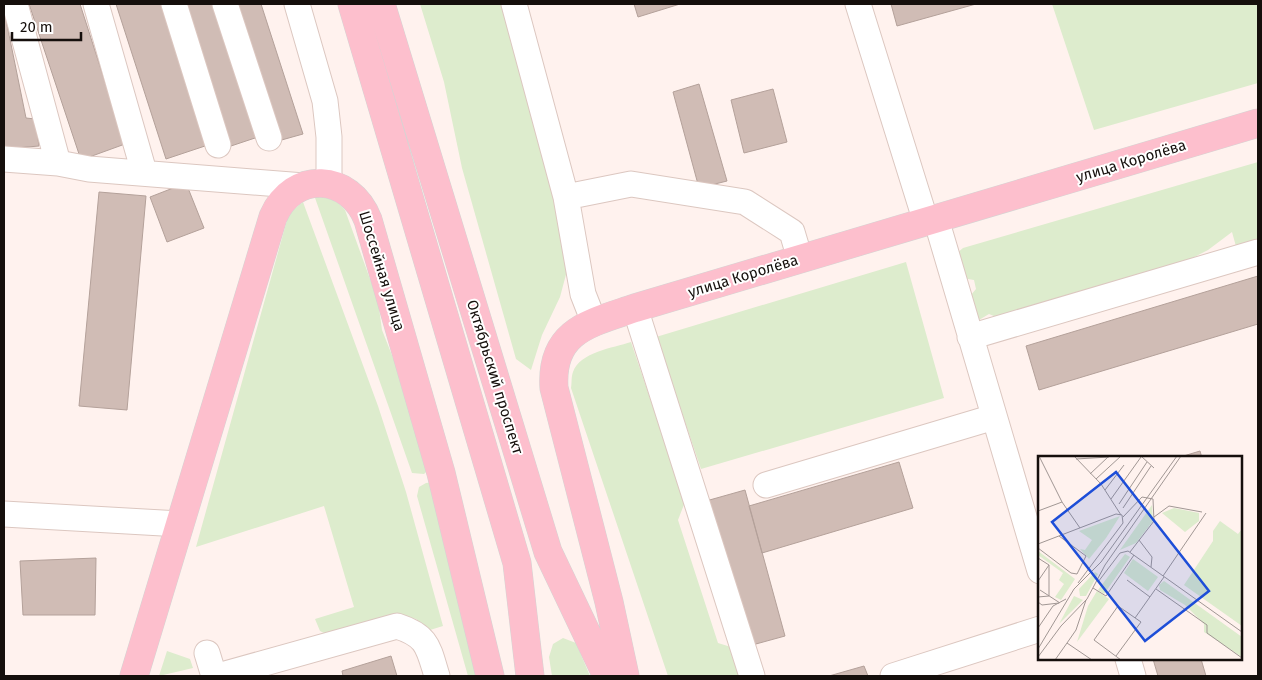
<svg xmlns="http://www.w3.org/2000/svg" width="1262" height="680" viewBox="0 0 1262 680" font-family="'Fira Sans',sans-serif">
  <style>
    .green { fill: #ddeccd }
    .building { fill: #d0bcb5; stroke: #b4a19a }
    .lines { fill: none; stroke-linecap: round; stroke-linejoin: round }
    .minor-casing { stroke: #dcc7c0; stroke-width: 27 }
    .major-casing { stroke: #d5d4d3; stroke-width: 29 }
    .minor { stroke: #fff; stroke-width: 25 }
    .major { stroke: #fdbfcd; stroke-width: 28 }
    .labels { text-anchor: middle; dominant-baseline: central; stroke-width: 4; stroke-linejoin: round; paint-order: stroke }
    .street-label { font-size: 15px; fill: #150f0c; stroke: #fff }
    .inset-road { fill: none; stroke: #a19794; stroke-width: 1 }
    .view { fill: #1d4ed8; fill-opacity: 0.15; stroke: #1d4ed8; stroke-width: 2.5 }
    .inset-edge { fill: none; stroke: #150f0c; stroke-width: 2.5 }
  </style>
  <rect width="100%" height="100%" fill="#fff2ee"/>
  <path class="green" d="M 420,4 L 500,4 L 507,9 L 547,151 L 568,267 L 560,297 L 542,335 L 531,370 L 516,359 L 462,168 L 444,82 Z
    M 1052,4 L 1258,4 L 1258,83 L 1094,130 Z
    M 1258,162 L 1258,244 L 1237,250 L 1232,232 L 1208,250 L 1173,268 L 1001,319 L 989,314 L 979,320 L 965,302 L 976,289 L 974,280 L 962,278 L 956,254 L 963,248 Z
    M 314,195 C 327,197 336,199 345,210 L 378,301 L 382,330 L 414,411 L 430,468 L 424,474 L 412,473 Z
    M 303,202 L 378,406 L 406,492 L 443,626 L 430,630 L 416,619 L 397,615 L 326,634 L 320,631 L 315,619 L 354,607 L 324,506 L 196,547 L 289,213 Z
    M 906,262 L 944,398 L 701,469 L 656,337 Z
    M 631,342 L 685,502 L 678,520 L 718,643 L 731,647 L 740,676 L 668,676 L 571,388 C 572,383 571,377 573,372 C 580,352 613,348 631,342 Z
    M 436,482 L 494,676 L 468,676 L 417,496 L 419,487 L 426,483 Z
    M 563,638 L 576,643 L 590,676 L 552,676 L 549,657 L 553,644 Z
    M 167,651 L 190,659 L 193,668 L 159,676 Z"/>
  <path class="building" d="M 29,4 L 80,4 L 125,144 L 81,160 Z
    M 116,4 L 163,4 L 208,145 L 166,159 Z
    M 186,4 L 219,4 L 261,136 L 231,146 Z
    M 234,4 L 261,4 L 303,134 L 278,141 Z
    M 634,4 L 680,4 L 638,17 Z
    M 891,4 L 976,4 L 897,26 Z
    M 4,10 L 26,118 L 35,119 L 39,146 L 4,149 Z
    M 699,84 L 727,181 L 699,188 L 673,92 Z
    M 773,89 L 787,142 L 744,153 L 731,100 Z
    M 186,183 L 204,228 L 167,242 L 150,197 Z
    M 99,192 L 146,196 L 127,410 L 79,406 Z
    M 1258,276 L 1258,324 L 1039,390 L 1026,346 Z
    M 1200,451 L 1202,458 L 1177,458 Z
    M 899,462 L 913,508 L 762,553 L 749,506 Z
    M 745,490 L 785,636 L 745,647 L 706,501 Z
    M 96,558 L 95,615 L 23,615 L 20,561 Z
    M 391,656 L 397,676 L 343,676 L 342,671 Z
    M 1153,659 L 1201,659 L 1206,676 L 1158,676 Z
    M 864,666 L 868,676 L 829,676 Z"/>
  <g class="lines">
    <defs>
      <path id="minor" d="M 15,4 L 58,163
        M 96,4 L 144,172
        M 174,4 L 218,145
        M 225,4 L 269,138
        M 297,4 L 325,101 L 329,137 L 329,184
        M 514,4 L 566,197 L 583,294 L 594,322
        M 858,4 L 926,222
        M 4,159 L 58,163 L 89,169 L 304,186
        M 566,197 L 631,184 L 745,202 L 792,232 L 800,259
        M 936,219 L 1040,571
        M 635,308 L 752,676
        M 970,337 L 1258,252
        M 766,485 L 994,417
        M 4,514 L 180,524
        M 207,653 L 214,676
        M 1128,659 L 1133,676
        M 218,676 L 397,626 C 428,636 428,647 437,676
        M 893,676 L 1040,629"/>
      <path id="major" d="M 352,4 L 517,563 L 530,676
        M 381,4 L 548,552 L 607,676
        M 134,676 L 273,217 C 293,170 350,173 368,220 L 441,473 L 490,676
        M 625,676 L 609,602 L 554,388 C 550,330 591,323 635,308 L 1258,123"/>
    </defs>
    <use href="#minor" class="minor-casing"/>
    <use href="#major" class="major-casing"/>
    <use href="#minor" class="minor"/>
    <use href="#major" class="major"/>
  </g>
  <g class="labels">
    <g class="street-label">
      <text transform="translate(1131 161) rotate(-17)">улица Королёва</text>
      <text transform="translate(382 271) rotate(73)">Шоссейная улица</text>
      <text transform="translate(743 276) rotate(-17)">улица Королёва</text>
      <text transform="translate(495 377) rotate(73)">Октябрьский проспект</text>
    </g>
  </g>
  <g transform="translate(1038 456)">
    <rect width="204" height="204" fill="#fff2ee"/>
    <path d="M 114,49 L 115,65 L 98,87 L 82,94 ZM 136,52 L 161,57 L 161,65 L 147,76 L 124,57 ZM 82,60 L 68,82 L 51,103 L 42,93 L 47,94 L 54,84 L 41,75 ZM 182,65 L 200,78 L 204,73 L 204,170 L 146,129 L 175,85 L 175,75 ZM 0,95 L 37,123 L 23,144 L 17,141 L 26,128 L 21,124 L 25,117 L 0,99 ZM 87,98 L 92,101 L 66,138 L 60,134 ZM 95,103 L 120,121 L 110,135 L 86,117 ZM 57,116 L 60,118 L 48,140 L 42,140 L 41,133 ZM 126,125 L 204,181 L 204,201 L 166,176 L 166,168 L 147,149 L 122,134 L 121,129 ZM 59,135 L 71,143 L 39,186 L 50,150 ZM 36,140 L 45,144 L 21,168 Z" fill="#ddeccd"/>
    <path class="inset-road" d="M 1,0 L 24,46 L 42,72M 36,0 L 63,28 L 83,59M 103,0 L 116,12M 38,3 L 71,1M 52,18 L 70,1M 58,23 L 83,0M 67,34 L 86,9M 73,43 L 103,1M 81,48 L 109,6M 85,52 L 113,10M 0,55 L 24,46M 85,61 L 104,41 L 115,43 L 116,65 L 92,96M 116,61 L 131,50 L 164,56M 101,84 L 114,101 L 113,111M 0,88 L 78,58 L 84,59 L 85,67 L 40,127M 0,92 L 33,117 L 39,118 L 48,100 L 21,80M 0,102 L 11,109 L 0,125M 125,120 L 168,57M 89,124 L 112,141M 60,126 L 82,97 L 90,95 L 204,176M 55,132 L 68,140 L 96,99M 118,133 L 169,169 L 169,177 L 204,202M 2,134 L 22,147M 0,141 L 11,140 L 11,109M 48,144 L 38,174 L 29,187 L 54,204M 0,146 L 4,149 L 21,147M 97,162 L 126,121M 0,172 L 15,150 L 28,143M 0,193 L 36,133 L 63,106 L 139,0M 78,200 L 103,166 L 80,150 L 56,184 L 83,204M 0,201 L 23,170 L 49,143 L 67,109 L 143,0M 17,204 L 29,187"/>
    <path class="view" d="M 78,16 L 171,135 L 107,185 L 14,66 Z"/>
    <rect width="204" height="204" class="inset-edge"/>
  </g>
  <rect width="1262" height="680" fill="none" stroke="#150f0c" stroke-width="10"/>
  <path d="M12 32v8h69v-8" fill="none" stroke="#150f0c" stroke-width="2.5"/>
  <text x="20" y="32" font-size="15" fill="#150f0c" stroke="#ffffff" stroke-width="4" paint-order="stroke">20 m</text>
</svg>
